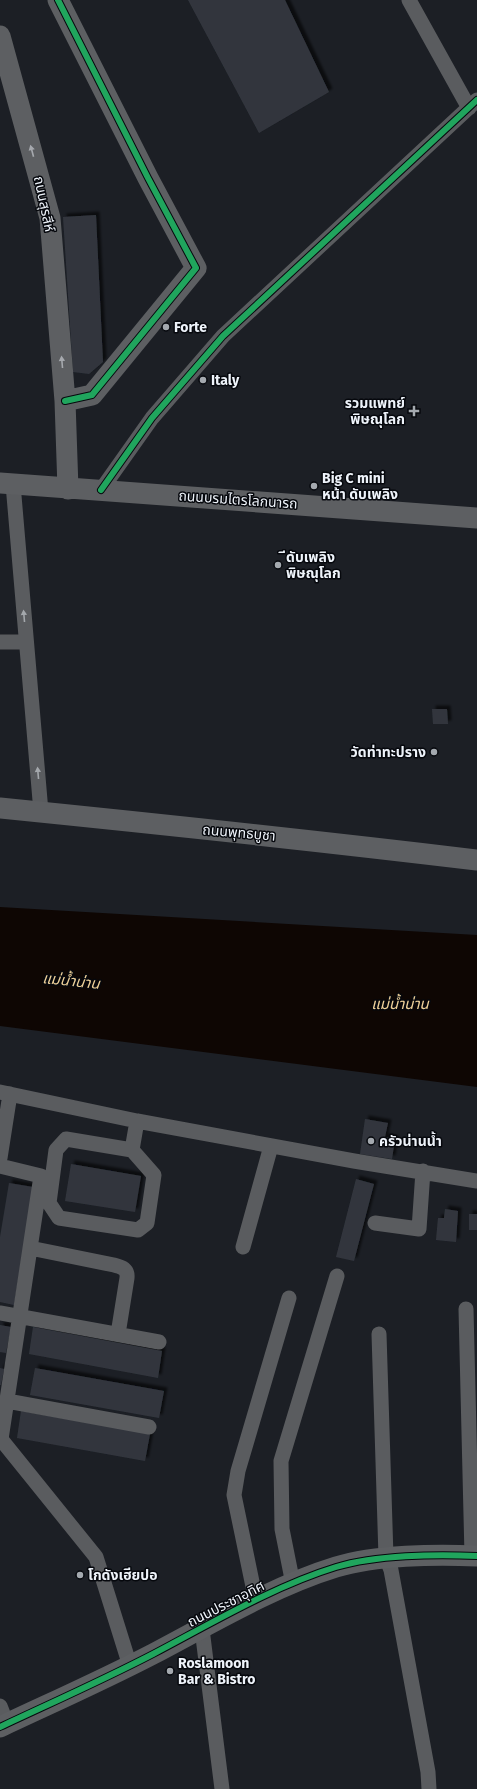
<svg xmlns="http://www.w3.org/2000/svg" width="477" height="1789" viewBox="0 0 477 1789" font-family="'Fira Sans','Noto Sans Thai',sans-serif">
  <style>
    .water { fill: #0e0603 }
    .building { fill: #32363e; filter: url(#shadow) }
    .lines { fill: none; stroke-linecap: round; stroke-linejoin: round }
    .street { stroke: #5a5c5f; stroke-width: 15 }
    .secondary { stroke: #5d5f62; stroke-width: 21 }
    .cycleway-casing { stroke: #06080d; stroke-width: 8 }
    .cycleway { stroke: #20a55d; stroke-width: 6 }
    .oneway { fill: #a6a9ae }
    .oneway2 { fill: #a4a8ac }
    .poi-dot { fill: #a4a9af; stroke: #06080d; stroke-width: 1.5 }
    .labels { text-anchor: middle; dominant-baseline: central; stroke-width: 3; stroke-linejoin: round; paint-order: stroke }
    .street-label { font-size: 14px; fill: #eef3fa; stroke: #06080d }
    .poi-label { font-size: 14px; font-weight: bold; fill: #eef3fa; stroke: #06080d; text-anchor: start }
    .water-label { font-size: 15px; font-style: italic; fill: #efd19a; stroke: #06080d }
  </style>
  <defs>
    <filter id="shadow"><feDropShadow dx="3.5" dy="-3.5" stdDeviation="1" flood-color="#0009"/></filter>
  </defs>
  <rect width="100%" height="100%" fill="#1c1f25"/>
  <path class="water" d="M 0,907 L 477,935 L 477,1087 L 0,1026 Z"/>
  <path class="building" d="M 188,0 L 285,0 L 329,92 L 259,133 Z
    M 96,215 L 103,362 L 89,374 L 73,372 L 63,217 Z
    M 432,709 L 447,709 L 448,724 L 433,724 Z
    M 365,1119 L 388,1123 L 385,1137 L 395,1139 L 392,1159 L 360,1154 Z
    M 71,1164 L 141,1176 L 135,1212 L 65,1201 Z
    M 356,1179 L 374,1184 L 354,1261 L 336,1257 Z
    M 9,1183 L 33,1187 L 14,1305 L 0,1302 L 0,1237 Z
    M 445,1209 L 458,1211 L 456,1242 L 436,1240 L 438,1218 L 444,1218 Z
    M 469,1214 L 477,1214 L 477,1230 L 469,1230 Z
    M 0,1325 L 11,1327 L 6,1353 L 0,1352 Z
    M 33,1327 L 162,1351 L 158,1378 L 29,1354 Z
    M 0,1368 L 4,1369 L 1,1385 L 0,1385 Z
    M 35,1368 L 164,1391 L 159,1418 L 30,1395 Z
    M 21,1411 L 150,1434 L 145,1461 L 17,1438 Z"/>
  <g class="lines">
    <path class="street" d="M 409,0 L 469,108
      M 13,484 L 41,812
      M 101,490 L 152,418 L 223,336 L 477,100
      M 0,642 L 26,642
      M 0,1092 L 137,1121 L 354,1161 L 477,1181
      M 132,1150 L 154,1175 L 147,1223 L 138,1230 L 59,1218 L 49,1203 L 56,1150 L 66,1139 L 132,1150 L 137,1121
      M 0,1158 L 10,1094
      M 0,1166 L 41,1176 L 1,1439
      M 375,1223 L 419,1229 L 423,1171
      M 243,1247 L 271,1146
      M 30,1248 L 114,1265 C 122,1267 128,1269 127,1278 L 118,1334
      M 466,1309 L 472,1556
      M 0,1313 L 159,1342
      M 379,1334 L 386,1557 L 391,1570 L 428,1772 L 429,1789
      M 7,1401 L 149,1427
      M 0,1438 L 96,1557 L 130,1666
      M 293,1584 L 282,1529 L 281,1461 L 337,1276
      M 256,1601 L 234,1495 L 238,1471 L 289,1298
      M 202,1629 L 222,1789
      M 0,1706 L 7,1724"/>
    <path class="secondary" d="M 58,0 L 148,178 L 196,268 L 92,395 L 65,401
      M 0,36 L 50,218 L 65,401 L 68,489
      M 0,483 L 477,518
      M 0,808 C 159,824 318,841 477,860
      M 0,1727 C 51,1703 103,1680 153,1654 C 210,1624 274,1586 336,1567 C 376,1555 435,1554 477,1556"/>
    <defs>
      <path id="cycleway" d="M 58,0 L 148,178 L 196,268 L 92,395 L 65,401
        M 101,490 L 152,418 L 223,336 L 477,100
        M 0,1727 C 51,1703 103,1680 153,1654 C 210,1624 274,1586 336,1567 C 376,1555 435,1554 477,1556"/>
    </defs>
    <use href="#cycleway" class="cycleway-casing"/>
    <use href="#cycleway" class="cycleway"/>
  </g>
  <defs><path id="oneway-solid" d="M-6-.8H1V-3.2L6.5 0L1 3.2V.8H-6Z"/></defs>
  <g class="oneway">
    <use href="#oneway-solid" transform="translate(32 151) rotate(-105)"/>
    <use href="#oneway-solid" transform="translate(62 362) rotate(-95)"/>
  </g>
  <g class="oneway2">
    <use href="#oneway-solid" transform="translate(24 616) rotate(-95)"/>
    <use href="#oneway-solid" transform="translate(38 773) rotate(-95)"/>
  </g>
  <g class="poi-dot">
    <circle cx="166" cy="327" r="4"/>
    <circle cx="203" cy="380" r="4"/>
    <path d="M412 405h4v4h4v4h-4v4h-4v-4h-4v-4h4z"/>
    <circle cx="314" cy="486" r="4"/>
    <circle cx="278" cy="565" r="4"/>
    <circle cx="434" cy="752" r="4"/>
    <circle cx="371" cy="1141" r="4"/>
    <circle cx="80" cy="1575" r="4"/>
    <circle cx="170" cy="1671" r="4"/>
  </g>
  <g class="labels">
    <g class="street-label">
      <text transform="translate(44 204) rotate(78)">ถนนสุรสีห์</text>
      <text transform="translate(238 500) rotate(4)">ถนนบรมไตรโลกนารถ</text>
      <text transform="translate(239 833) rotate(5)">ถนนพุทธบูชา</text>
      <text transform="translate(226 1604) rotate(-27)">ถนนประชาอุทิศ</text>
    </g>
    <g class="poi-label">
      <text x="174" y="327">Forte</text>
      <text x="211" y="380">Italy</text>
      <text x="405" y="403" text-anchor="end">รวมแพทย์<tspan x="405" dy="16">พิษณุโลก</tspan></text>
      <text x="322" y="478">Big C mini<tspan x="322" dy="16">หน้า ดับเพลิง</tspan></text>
      <text x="286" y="557">ีดับเพลิง<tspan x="286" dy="16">พิษณุโลก</tspan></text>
      <text x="426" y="752" text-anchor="end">วัดท่าทะปราง</text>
      <text x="379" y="1141">ครัวน่านน้ำ</text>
      <text x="88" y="1575">โกดังเฮียปอ</text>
      <text x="178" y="1663">Roslamoon<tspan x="178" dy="16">Bar &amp; Bistro</tspan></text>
    </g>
    <g class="water-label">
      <text transform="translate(71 981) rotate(6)">แม่น้ำน่าน</text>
      <text x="400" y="1004">แม่น้ำน่าน</text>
    </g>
  </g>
</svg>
